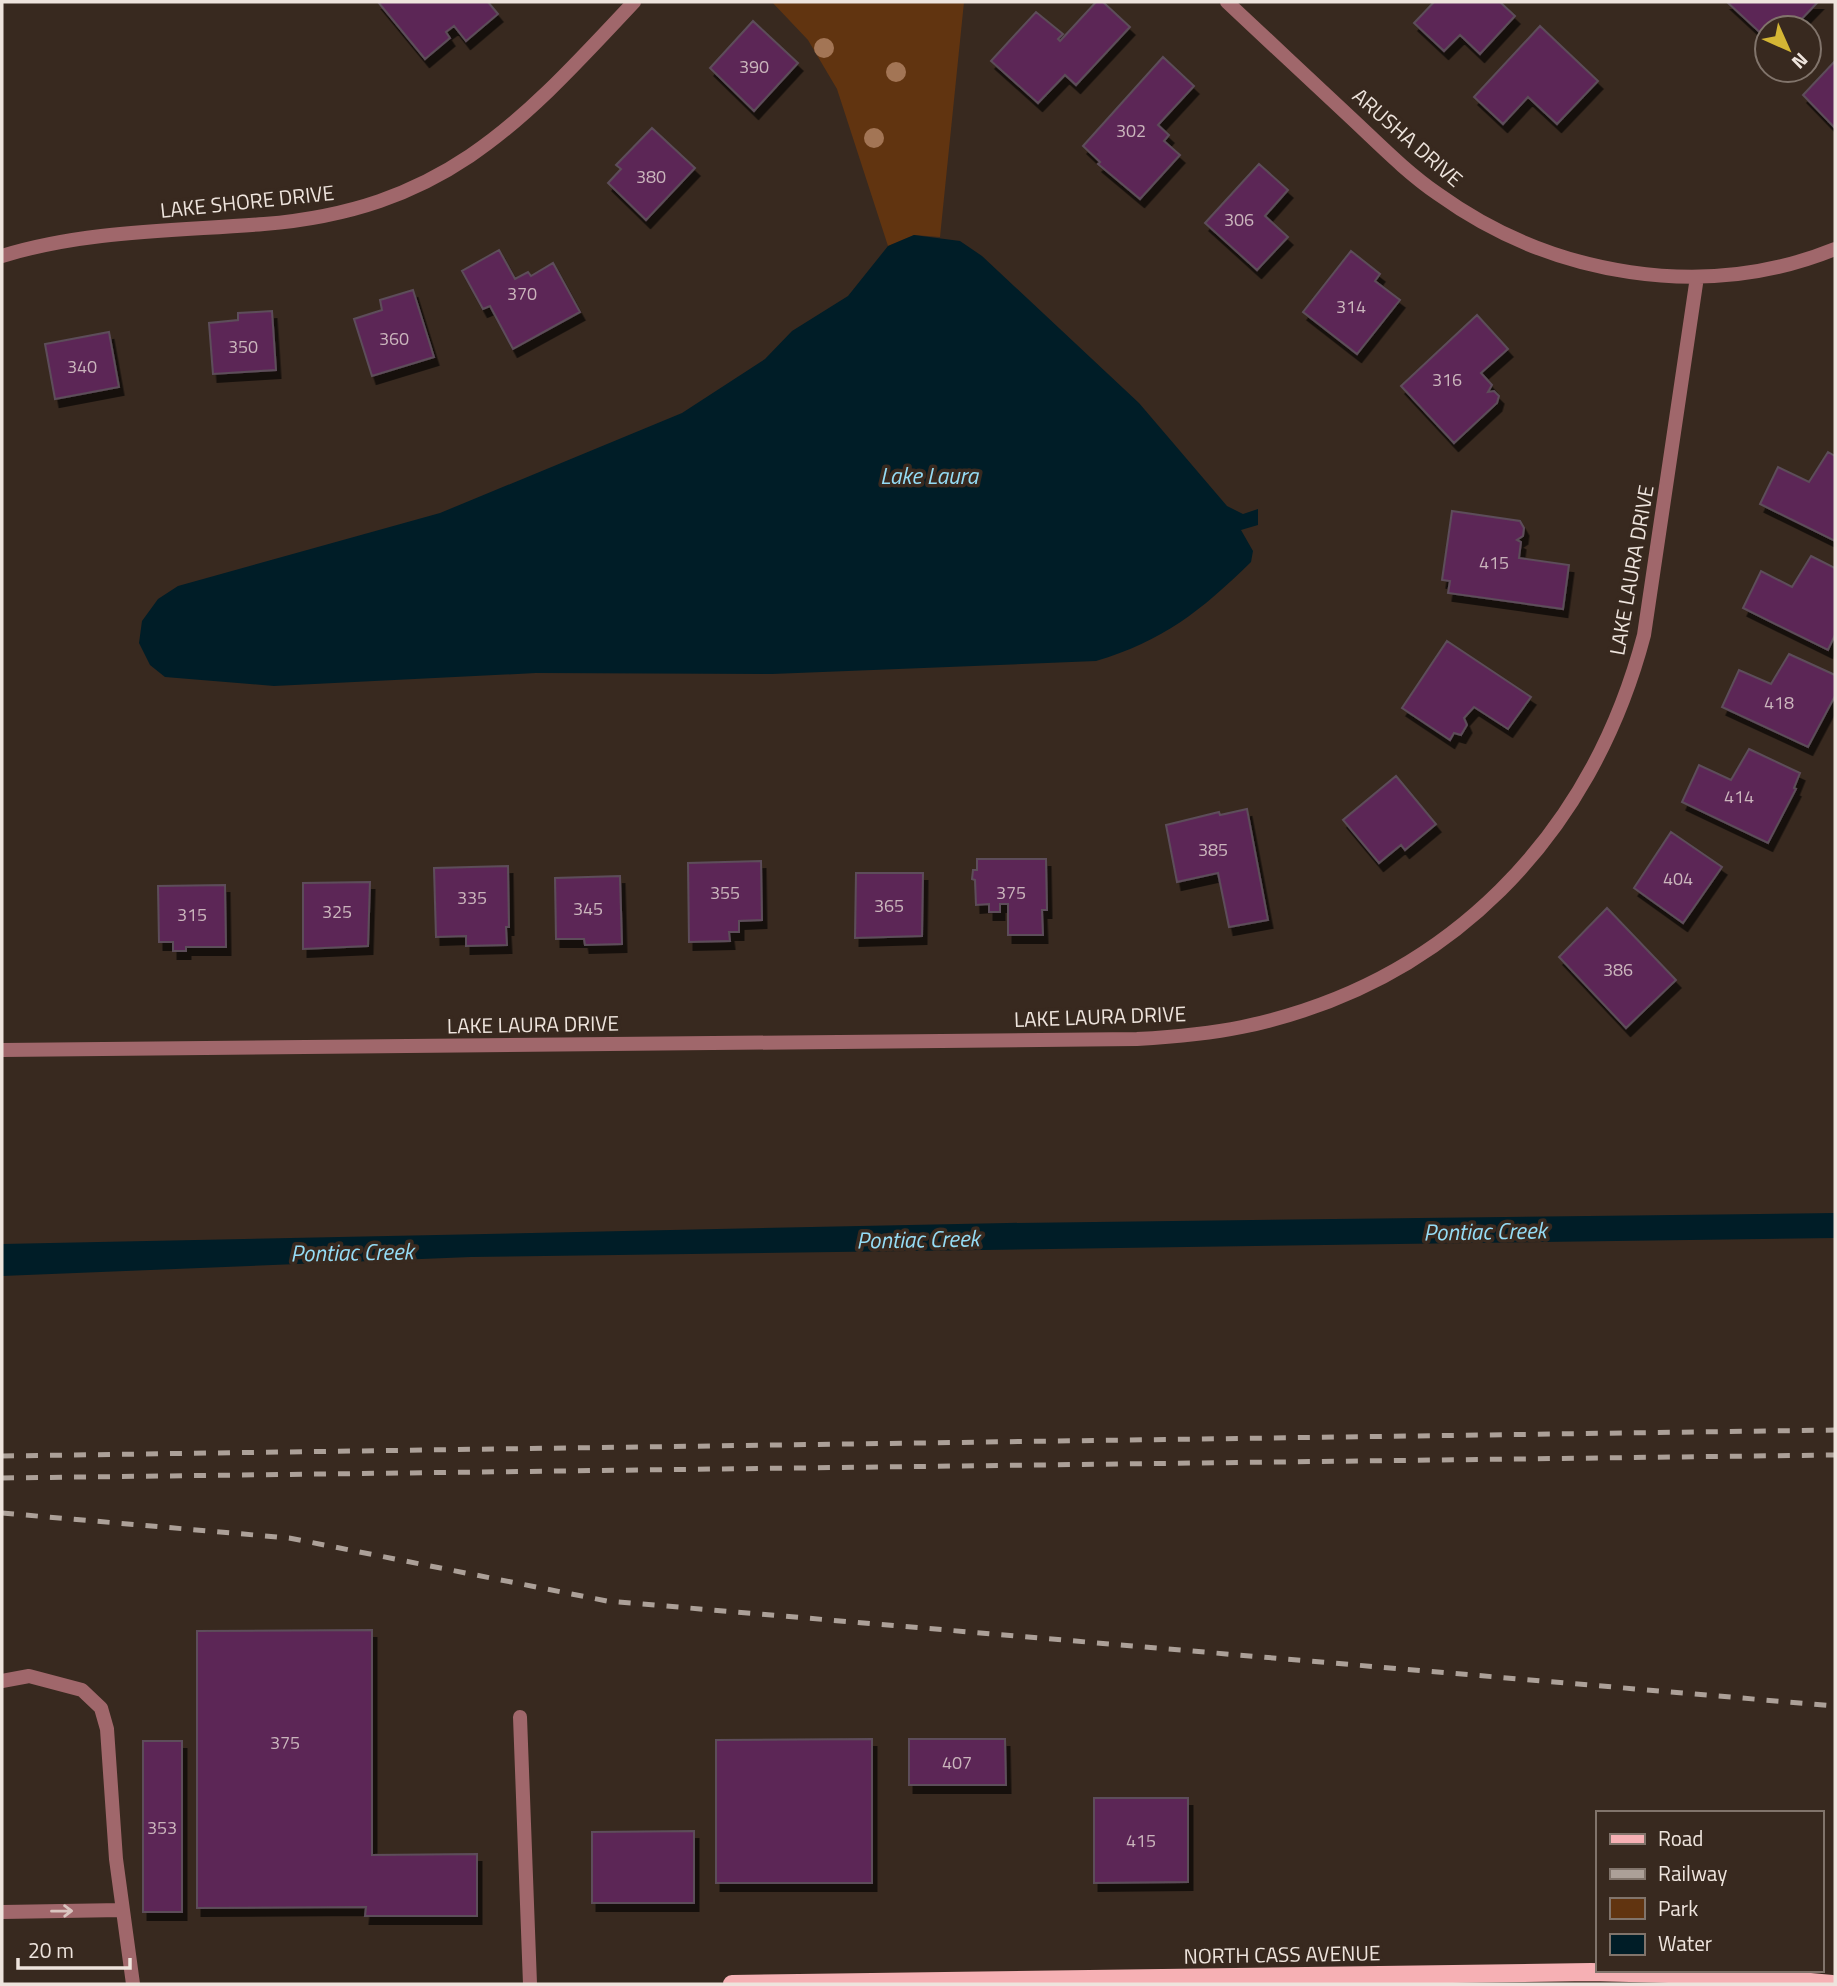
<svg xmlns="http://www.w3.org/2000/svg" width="1837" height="1986" viewBox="0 0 1837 1986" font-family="'Titillium Web',sans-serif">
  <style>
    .green { fill: #613410 }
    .water { fill: #001d27 }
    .building { fill: #5c2857; stroke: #5d4d5a; stroke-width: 2; filter: url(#shadow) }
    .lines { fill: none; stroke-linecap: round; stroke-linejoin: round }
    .service { stroke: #a0676b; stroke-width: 14 }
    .minor { stroke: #a0676b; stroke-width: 14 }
    .primary { stroke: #f6b0b4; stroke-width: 18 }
    .rail { stroke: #aca098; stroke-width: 5; stroke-dasharray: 12 12; stroke-linecap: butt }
    .tree { fill: #a37555 }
    .oneway { stroke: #dac5c0 }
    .labels { text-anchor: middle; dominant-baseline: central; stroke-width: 7; stroke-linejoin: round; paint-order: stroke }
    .number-label { font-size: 18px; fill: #cab5bc }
    .street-label { font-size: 21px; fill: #eee4dd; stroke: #38291f }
    .water-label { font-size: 23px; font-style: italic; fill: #95dcf5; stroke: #38291f }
  </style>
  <defs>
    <filter id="shadow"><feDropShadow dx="4.5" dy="8" stdDeviation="0" flood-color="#0009"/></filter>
  </defs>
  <rect width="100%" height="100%" fill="#38291f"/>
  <path class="green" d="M 772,2 L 964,2 L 940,237 L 914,235 L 888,246 L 837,89 L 808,40 Z"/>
  <path class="water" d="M 914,235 L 960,241 L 982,256 L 1139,403 L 1227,506 L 1243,514 L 1258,509 L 1258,525 L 1241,530 L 1253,551 L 1251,562 C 1201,611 1163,641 1096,661 L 772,674 L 536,673 L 274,686 L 165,677 L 150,665 L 139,643 L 142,621 L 158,599 L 178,586 L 440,513 L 682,413 L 765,359 L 792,331 L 848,296 L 888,246 Z
    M 1835,1213 L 1835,1238 L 471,1257 L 2,1276 L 2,1244 L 1007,1223 Z"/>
  <path class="building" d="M 378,2 L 488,2 L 498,14 L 466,41 L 454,26 L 446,32 L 450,38 L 425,59 Z
    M 1096,2 L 1103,2 L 1130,27 L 1076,85 L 1065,75 L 1038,103 L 991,61 L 1036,12 L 1063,34 L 1058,39 L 1060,41 Z
    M 1434,2 L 1500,2 L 1515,16 L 1480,54 L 1460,35 L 1444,51 L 1414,23 Z
    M 1727,2 L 1818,2 L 1793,28 L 1767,28 L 1767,39 Z
    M 753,21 L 798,63 L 754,111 L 710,68 Z
    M 1540,26 L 1598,81 L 1557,124 L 1528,97 L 1503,124 L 1474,97 Z
    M 1163,57 L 1194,86 L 1158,125 L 1169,135 L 1164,141 L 1180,155 L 1140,199 L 1098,164 L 1100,162 L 1083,146 Z
    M 1835,61 L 1835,128 L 1803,95 Z
    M 652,128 L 695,168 L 646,220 L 608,183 L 621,169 L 616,165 Z
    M 1259,164 L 1288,190 L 1265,216 L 1288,237 L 1257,270 L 1205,223 Z
    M 499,250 L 515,279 L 528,272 L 531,276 L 553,263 L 580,312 L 513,349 L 490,306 L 483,309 L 462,271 Z
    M 1351,251 L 1380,274 L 1375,281 L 1400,300 L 1357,354 L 1303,312 Z
    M 413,290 L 434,357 L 372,376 L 354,319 L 382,310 L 380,300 Z
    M 272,311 L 276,370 L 213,374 L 209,323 L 238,320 L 238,313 Z
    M 1477,315 L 1508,349 L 1481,373 L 1492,385 L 1488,392 L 1494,391 L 1499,396 L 1497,403 L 1454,443 L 1401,386 Z
    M 109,332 L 119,387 L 55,399 L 45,344 Z
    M 1828,452 L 1835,456 L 1835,541 L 1760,504 L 1778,467 L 1809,482 Z
    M 1452,511 L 1520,521 L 1524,528 L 1523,536 L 1517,540 L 1521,542 L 1519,558 L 1569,565 L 1563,609 L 1448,593 L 1450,581 L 1442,580 Z
    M 1811,556 L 1835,568 L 1835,635 L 1828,650 L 1743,608 L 1761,571 L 1792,587 Z
    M 1447,641 L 1531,697 L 1508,729 L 1474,707 L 1464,718 L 1467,725 L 1461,735 L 1454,733 L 1450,740 L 1402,708 Z
    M 1789,654 L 1835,675 L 1835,696 L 1808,747 L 1722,707 L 1739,670 L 1771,684 Z
    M 1749,749 L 1800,773 L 1794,788 L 1796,789 L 1768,843 L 1682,802 L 1699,765 L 1731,780 Z
    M 1396,776 L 1436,824 L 1405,850 L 1401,845 L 1379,863 L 1343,820 Z
    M 1247,809 L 1268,920 L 1229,927 L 1218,873 L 1177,882 L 1166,825 L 1219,812 L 1220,815 Z
    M 1671,832 L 1722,867 L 1683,923 L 1634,888 Z
    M 977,859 L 1046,859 L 1047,910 L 1042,910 L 1043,935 L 1008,935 L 1008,904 L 1000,904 L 1000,912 L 989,912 L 989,904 L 976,905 L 975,880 L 972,879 L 973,870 L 977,870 Z
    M 761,861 L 762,920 L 739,921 L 739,932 L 729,932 L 730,941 L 689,942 L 688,863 Z
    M 508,866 L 509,927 L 506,927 L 507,945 L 466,946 L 466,936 L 436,937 L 434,868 Z
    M 856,873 L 923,873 L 922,936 L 855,938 Z
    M 620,876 L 622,944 L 585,945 L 584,939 L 556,939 L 555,878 Z
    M 370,882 L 368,946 L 303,949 L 303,883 Z
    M 225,885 L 226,947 L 186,947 L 186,951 L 173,951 L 173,942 L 159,942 L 158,886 Z
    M 1607,908 L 1676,980 L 1626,1028 L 1559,957 Z
    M 372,1630 L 372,1855 L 477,1854 L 477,1916 L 365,1916 L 366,1907 L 197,1908 L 197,1631 Z
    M 872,1739 L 872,1883 L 716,1883 L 716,1740 Z
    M 909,1739 L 1005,1739 L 1006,1785 L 909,1785 Z
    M 143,1741 L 182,1741 L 182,1912 L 143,1912 Z
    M 1094,1798 L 1188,1798 L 1188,1882 L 1094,1883 Z
    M 694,1831 L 694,1903 L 592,1903 L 592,1832 Z"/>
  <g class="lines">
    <path class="service" d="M 2,1681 L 29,1676 L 82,1690 L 101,1708 L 107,1729 L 116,1859 L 133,1984
      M 520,1717 L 530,1984
      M 2,1912 L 122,1910"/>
    <path class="minor" d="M 1227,2 C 1268,40 1309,79 1350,117 C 1379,144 1406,172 1438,194 C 1552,276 1704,302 1835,249
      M 2,256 C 86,230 177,231 264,224 C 444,209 519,125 634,2
      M 2,1050 L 1137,1039 C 1172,1037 1208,1034 1242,1027 C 1448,984 1591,836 1644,635 L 1697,277"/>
    <path class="primary" d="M 732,1984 L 1591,1972 L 1747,1976 L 1832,1984"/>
    <path class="rail" d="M 2,1456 L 1835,1430
      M 2,1478 L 1835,1455
      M 2,1513 L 289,1538 L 607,1601 L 1835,1706"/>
  </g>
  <g class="tree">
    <circle cx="824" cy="48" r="10"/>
    <circle cx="896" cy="72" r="10"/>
    <circle cx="874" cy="138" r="10"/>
  </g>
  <defs><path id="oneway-shaft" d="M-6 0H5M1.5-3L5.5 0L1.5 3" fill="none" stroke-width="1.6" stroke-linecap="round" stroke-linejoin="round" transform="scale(1.75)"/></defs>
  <use class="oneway" href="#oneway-shaft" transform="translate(62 1911) rotate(-1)"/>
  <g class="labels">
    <g class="number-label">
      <text x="754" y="66">390</text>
      <text x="1131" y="130">302</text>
      <text x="651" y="176">380</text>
      <text x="1239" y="219">306</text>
      <text x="522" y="293">370</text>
      <text x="1351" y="306">314</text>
      <text x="394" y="338">360</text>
      <text x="243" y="346">350</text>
      <text x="82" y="366">340</text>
      <text x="1447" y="379">316</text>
      <text x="1494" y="562">415</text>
      <text x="1779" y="702">418</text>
      <text x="1739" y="796">414</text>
      <text x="1213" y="849">385</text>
      <text x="1678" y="878">404</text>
      <text x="725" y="892">355</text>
      <text x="1011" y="892">375</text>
      <text x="472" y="897">335</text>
      <text x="889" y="905">365</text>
      <text x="588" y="908">345</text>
      <text x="337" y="911">325</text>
      <text x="192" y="914">315</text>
      <text x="1618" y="969">386</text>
      <text x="285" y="1742">375</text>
      <text x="957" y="1762">407</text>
      <text x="162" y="1827">353</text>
      <text x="1141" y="1840">415</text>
    </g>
    <g class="street-label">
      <text transform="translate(1408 137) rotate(41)">ARUSHA DRIVE</text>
      <text transform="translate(247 201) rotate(-6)">LAKE SHORE DRIVE</text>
      <text transform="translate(1631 570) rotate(-80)">LAKE LAURA DRIVE</text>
      <text transform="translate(1100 1016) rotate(-2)">LAKE LAURA DRIVE</text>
      <text transform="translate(533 1024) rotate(-1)">LAKE LAURA DRIVE</text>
      <text transform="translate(1282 1954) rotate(-1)">NORTH CASS AVENUE</text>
    </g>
    <g class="water-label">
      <text x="929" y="475">Lake Laura</text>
      <text transform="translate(1485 1231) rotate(-1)">Pontiac Creek</text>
      <text transform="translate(918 1239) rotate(-1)">Pontiac Creek</text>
      <text transform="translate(352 1252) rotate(-1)">Pontiac Creek</text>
    </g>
  </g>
  <rect width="1837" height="1986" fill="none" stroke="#eee4dd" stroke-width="7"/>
  <rect x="1596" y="1811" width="228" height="161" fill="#38291f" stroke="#81746b" stroke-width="2"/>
  <rect x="1610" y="1834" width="35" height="10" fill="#f6b0b4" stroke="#81746b" stroke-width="2"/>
  <text x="1658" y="1846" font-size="21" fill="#eee4dd">Road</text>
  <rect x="1610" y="1869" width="35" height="10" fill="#aca098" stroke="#81746b" stroke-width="2"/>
  <text x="1658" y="1881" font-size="21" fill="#eee4dd">Railway</text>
  <rect x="1610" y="1898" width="35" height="21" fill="#613410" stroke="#81746b" stroke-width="2"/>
  <text x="1658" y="1916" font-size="21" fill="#eee4dd">Park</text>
  <rect x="1610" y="1934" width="35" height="21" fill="#001d27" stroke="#81746b" stroke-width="2"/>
  <text x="1658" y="1951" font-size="21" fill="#eee4dd">Water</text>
  <g transform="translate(1788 49) rotate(135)"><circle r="33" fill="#38291f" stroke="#81746b" stroke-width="2"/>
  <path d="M0-5L12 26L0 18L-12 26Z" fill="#d4b635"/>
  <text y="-10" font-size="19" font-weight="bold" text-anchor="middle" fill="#eee4dd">N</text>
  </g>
  <path d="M18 1958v10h112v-10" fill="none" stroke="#eee4dd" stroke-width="3.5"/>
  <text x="28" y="1958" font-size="21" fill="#eee4dd" stroke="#38291f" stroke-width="5" paint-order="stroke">20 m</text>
</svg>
